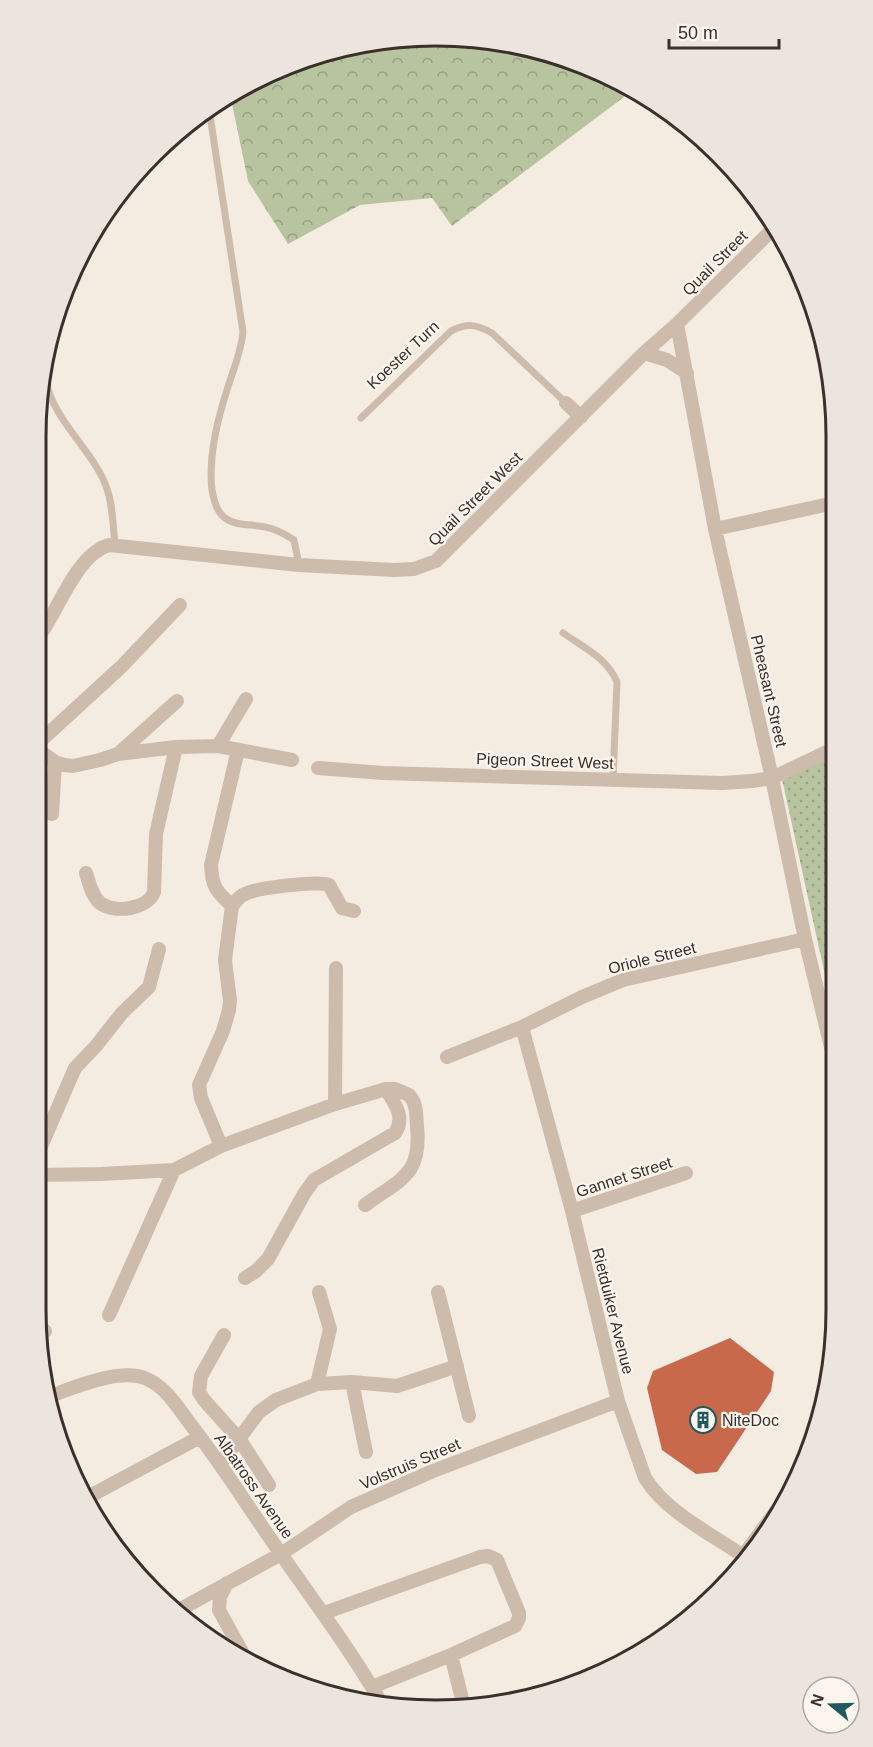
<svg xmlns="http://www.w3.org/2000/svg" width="873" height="1747" viewBox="0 0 873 1747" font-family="Helvetica,sans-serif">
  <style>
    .forest { fill: url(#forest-crowns) }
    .park { fill: url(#park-dots) }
    .building { fill: #c8694b }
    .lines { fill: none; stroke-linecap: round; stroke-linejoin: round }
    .service { stroke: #cdbbac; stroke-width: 7 }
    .minor { stroke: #cdbbac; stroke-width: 14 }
    .labels { text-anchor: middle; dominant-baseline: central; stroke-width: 4.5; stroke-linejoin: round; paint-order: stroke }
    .street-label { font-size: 16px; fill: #3b302b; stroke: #fbf5ee }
    .poi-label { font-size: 16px; fill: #3b302b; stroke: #fbf5ee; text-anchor: start }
    .rim { fill: none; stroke: #3b302b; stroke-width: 3 }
  </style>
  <defs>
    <pattern id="forest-crowns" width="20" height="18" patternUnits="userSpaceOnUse" patternTransform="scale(1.5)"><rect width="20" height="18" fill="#b8c4a0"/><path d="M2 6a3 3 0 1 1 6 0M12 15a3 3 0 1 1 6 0" fill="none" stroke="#97a083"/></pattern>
    <pattern id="park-dots" width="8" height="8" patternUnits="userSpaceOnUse" patternTransform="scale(1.5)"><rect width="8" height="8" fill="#b8c4a0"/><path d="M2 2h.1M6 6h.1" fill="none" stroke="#97a083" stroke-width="1.8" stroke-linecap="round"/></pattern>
  </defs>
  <rect width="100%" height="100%" fill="#f4ebe1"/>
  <path class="forest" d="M 462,37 L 540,50 L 613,77 L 620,82 L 624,97 L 452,226 L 432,198 L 360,205 L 288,244 L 248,181 L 230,94 L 307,57 L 384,39 Z"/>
  <path class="park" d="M 835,756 L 835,1021 L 782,779 Z"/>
  <path class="building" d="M 730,1338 L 774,1372 L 771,1391 L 717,1472 L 696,1474 L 662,1450 L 647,1388 L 653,1371 Z"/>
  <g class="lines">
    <path class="service" d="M 209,109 L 243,332 C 241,353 233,370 227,390 C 217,421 208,457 212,490 C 214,500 216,511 225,518 C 235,526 252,524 265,527 C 276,529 285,534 294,540 L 299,565
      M 44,365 C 46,373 46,384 49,392 C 61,427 93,452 106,486 C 113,504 113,526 115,545
      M 361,418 L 451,331 C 467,323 476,324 492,333 L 566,403
      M 563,633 C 583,647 607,658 617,682 L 613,779"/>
    <path class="minor" d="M 677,324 L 715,529 L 772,778 L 805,939 L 835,1064
      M 644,353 L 667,360 L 687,373
      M 566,403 L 581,417
      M 715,529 L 834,503
      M 37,639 C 57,614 76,554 109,545 L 299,565 L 394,570 L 414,569 L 436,561 L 644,353 L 677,324 L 776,226
      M 37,744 L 121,667 L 180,605
      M 218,746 L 246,699
      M 37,749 L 55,762 L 64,765 L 73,766 L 100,760 L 118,754 L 177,701
      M 238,750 L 211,865 C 212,887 216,891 232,906 L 225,960 L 230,1001 L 229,1010 L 223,1031 L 199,1085 L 201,1098 L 221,1146 L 335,1104 L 386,1089 L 395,1089 L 409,1095 C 417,1103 416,1115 417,1126 C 422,1175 401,1179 365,1205
      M 118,754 L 176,747 L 218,746 L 292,760
      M 318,768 L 383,773 L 722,783 L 752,781 L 772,778 L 835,748
      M 52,814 L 55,762
      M 86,873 C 89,883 92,896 100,903 C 115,914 148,909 154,892 L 156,834 L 176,747
      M 232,906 C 236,901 239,896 245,894 C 256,888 319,880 329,885 L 342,908 L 354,911
      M 522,1027 L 572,1211 L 618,1401 L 645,1478 C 667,1513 710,1533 743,1556
      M 447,1057 L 522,1027 L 582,997 L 623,980 L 805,939
      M 335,1104 L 336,968
      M 36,1158 L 75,1068 L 96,1046 L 122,1013 L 149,987 L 159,949
      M 36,1175 L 101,1174 L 174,1170 L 221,1146
      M 572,1211 L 686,1173
      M 245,1278 L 256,1271 L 268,1259 L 304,1194 L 314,1180 L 395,1133 C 406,1117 394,1103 386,1089
      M 438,1292 L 469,1416
      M 109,1315 L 174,1170
      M 39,1330 L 45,1331
      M 224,1335 L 201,1376 L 199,1392 L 204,1400 L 240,1440 L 269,1485
      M 352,1382 L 366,1452
      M 317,1384 L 330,1329 L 319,1292
      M 50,1396 C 76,1387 121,1367 147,1379 C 167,1388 178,1408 191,1425 C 220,1462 245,1502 272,1541 C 309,1595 349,1647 382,1704
      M 220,1464 L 259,1412 L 276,1400 L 317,1384 L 352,1382 L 397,1386 L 457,1366
      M 88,1497 L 200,1437
      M 738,1568 L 743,1556 L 799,1480
      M 227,1583 L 220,1597 L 219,1610 L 247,1661
      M 179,1610 L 281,1554 L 351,1507 L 433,1471 L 618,1401
      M 324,1613 L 480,1557 L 488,1556 L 497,1560 L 519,1613 L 519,1618 L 515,1626 L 451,1655 L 372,1687
      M 451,1655 L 464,1707"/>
  </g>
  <defs>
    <symbol id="building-ring" viewBox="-11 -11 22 22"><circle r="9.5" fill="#fbf5ee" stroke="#1f5a5e" stroke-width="1.5"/><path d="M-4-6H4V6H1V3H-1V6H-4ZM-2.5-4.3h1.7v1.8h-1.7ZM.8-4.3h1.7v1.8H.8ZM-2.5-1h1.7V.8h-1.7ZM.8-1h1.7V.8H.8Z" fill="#1f5a5e"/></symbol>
  </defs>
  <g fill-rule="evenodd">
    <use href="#building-ring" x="688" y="1405" width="30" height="30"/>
  </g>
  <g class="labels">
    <g class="street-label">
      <text transform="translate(715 263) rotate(-45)">Quail Street</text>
      <text transform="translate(403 355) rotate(-43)">Koester Turn</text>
      <text transform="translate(475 499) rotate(-45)">Quail Street West</text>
      <text transform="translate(769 691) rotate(77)">Pheasant Street</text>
      <text transform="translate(545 761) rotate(2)">Pigeon Street West</text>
      <text transform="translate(652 958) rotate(-14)">Oriole Street</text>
      <text transform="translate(624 1177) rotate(-18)">Gannet Street</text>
      <text transform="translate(613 1311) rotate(76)">Rietduiker Avenue</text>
      <text transform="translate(410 1464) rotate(-23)">Volstruis Street</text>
      <text transform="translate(254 1486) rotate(55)">Albatross Avenue</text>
    </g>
    <g class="poi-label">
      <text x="722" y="1420">NiteDoc</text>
    </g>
  </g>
  <path d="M0 0H873V1747H0ZM436 46H436A390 390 0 0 1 826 436V1310A390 390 0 0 1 436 1700H436A390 390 0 0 1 46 1310V436A390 390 0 0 1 436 46Z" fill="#ece5de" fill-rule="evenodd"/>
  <path class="rim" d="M436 46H436A390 390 0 0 1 826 436V1310A390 390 0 0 1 436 1700H436A390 390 0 0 1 46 1310V436A390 390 0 0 1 436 46Z"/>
  <g transform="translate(831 1705) rotate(289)"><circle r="28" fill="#fbf5ee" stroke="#aea6a0" stroke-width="1.5"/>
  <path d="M0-4.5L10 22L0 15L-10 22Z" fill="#1f5a5e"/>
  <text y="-9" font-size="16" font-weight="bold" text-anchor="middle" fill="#3b302b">N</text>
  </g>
  <path d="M669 39v9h110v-9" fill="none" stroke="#3b302b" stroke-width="3"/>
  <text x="678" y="39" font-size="18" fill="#3b302b" stroke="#fbf5ee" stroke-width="4.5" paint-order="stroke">50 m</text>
</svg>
